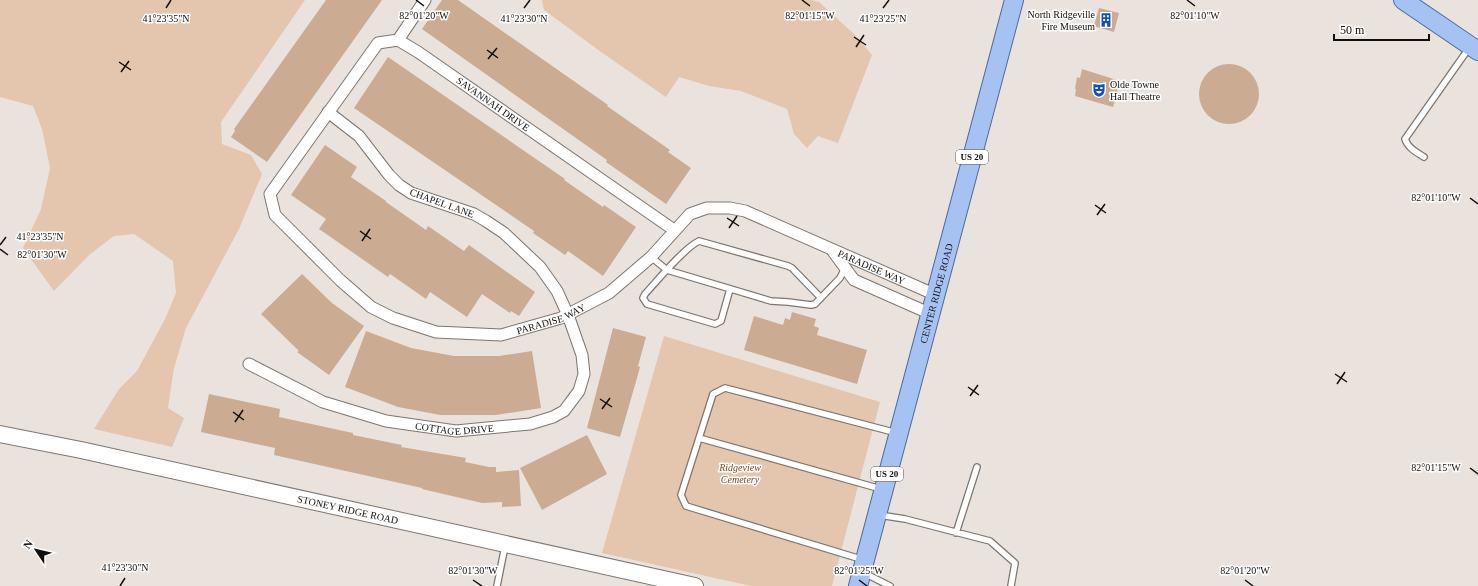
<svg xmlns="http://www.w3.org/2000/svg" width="1478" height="586" viewBox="0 0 1478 586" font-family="'Times New Roman',serif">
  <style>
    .green { fill: #e4c5ae }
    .building { fill: #cbab91 }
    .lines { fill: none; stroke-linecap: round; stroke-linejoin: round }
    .lane-casing { stroke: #7c7671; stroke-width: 8 }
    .street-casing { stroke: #7c7671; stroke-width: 13 }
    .secondary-casing { stroke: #7c7671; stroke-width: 18 }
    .primary-casing { stroke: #4b699d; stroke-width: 20 }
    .lane { stroke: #fff; stroke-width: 5.5 }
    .street { stroke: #fff; stroke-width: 11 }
    .secondary { stroke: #fff; stroke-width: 16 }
    .primary { stroke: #a6c2f3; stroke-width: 18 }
    .ticks { fill: none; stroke: #110f0d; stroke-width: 1.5 }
    .labels { text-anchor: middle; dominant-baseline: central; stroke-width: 3; stroke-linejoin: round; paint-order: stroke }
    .shield { fill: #fff; stroke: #585756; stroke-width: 1 }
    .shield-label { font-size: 9px; font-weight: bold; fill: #110f0d }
    .poi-label { font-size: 10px; fill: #110f0d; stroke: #fff; text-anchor: end }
    .street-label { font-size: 10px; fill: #110f0d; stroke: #fff }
    .park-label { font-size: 10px; font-style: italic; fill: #794c23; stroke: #fff }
    .ticks-label { font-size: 10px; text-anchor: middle; fill: #110f0d; stroke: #fff; stroke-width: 3; stroke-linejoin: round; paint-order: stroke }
  </style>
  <rect width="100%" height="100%" fill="#eae3dd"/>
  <path class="green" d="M 0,0 L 305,0 L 221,122 L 222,144 L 251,155 L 262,174 L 239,229 L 186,328 L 174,368 L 168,408 L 184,418 L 172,447 L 94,429 L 119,389 L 137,371 L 165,319 L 176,293 L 173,261 L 134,234 L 114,236 L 89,255 L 54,291 L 23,248 L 41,209 L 50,168 L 42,129 L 33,106 L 0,97 Z
    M 542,0 L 811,0 L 819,2 L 854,34 L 872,55 L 838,143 L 818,136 L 807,148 L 794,134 L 787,109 L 741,91 L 709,86 L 679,77 L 666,97 L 601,52 L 544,10 Z
    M 664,336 L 880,402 L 832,586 L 751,586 L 602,553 Z"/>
  <path class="building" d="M 326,0 L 382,0 L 267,162 L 231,137 L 235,131 L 234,129 Z
    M 442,0 L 458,0 L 608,105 L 607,106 L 670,150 L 668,152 L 691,168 L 666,204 L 606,162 L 607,160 L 422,29 Z
    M 1099,8 L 1119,13 L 1114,32 L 1094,26 Z
    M 388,57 L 565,179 L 564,180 L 603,207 L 604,205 L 636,227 L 603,276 L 568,251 L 565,255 L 533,233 L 534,231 L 354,108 Z
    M1199 94a30 30 0 1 1 60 0a30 30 0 1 1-60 0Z
    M 1082,69 L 1120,81 L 1113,107 L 1075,96 L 1076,89 L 1075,89 L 1077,77 L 1080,78 Z
    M 325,145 L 357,167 L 351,177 L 386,201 L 386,202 L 426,230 L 428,226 L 464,251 L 469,245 L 535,292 L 519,316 L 511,311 L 510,313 L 482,294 L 467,317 L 430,292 L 426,299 L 390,274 L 388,277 L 319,229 L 326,219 L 291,195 Z
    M 302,274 L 332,303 L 364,326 L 329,375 L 297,352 L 299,351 L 261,314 Z
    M 792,312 L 816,319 L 814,326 L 819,328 L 817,335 L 867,350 L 857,384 L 744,350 L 754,316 L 783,325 L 785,318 L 790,320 Z
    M 613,328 L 646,337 L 638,366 L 640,367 L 637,378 L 620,437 L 587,428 Z
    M 366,331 L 411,348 L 454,356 L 499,356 L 532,351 L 541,408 L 496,415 L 440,415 L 398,407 L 345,387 Z
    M 209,394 L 280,409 L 279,417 L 353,433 L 353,435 L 402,445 L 401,447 L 466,458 L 465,462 L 489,467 L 496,467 L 496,472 L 519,470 L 521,506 L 502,507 L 502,502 L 482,503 L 422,489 L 422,488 L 274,455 L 275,448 L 201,432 Z
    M 587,435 L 607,474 L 542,510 L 520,468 Z"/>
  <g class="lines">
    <defs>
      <path id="lane" d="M 1424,157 C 1416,152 1408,148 1405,139 L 1469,48
        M 651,257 L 667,270 L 771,301 L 788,302 L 811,305 L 815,304 L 840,278 L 845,268
        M 730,289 L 721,321 L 715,324 L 647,304 L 643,298 L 645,294 C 658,280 684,248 699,241 L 788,266 L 792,268 L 821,298
        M 699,438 L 881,489
        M 879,515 L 905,519 L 990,541 L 1015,563 L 1011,586
        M 956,533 L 977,467
        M 864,560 L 686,506 L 681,495 L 713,394 L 725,388 L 897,433
        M 864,573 L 890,586
        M 497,586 L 505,546"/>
      <g id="street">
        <path d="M 398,40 L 425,0"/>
        <path id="s1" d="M 674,230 L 418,52 L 398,40 L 378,43 L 270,194 L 275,215 L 340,280 L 371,307 L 393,318 L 436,332 L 501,335 L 561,318 L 609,293 L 651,257 L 690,214 L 707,208 L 730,208 L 745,211 L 936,295"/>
        <path d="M 832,250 L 854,280 L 931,314"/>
        <path id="s2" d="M 249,364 L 323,402 L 386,421 L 456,431 L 530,424 L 553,417 L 564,411 L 579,391 L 584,374 L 582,355 L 568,315 L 557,291 L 540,267 L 504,233 L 486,221 L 474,214 L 411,193 L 399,185 L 389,175 L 359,136 L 328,112"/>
      </g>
      <g id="secondary">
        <path id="s3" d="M 0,434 L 81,450 L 695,586"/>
      </g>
      <g id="primary">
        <path d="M 1403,0 L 1478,51"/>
        <path id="s4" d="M 858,586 L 1014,0"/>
      </g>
    </defs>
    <use href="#lane" class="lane-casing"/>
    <use href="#street" class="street-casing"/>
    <use href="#secondary" class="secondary-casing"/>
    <use href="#primary" class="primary-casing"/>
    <use href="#lane" class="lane"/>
    <use href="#street" class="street"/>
    <use href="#secondary" class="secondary"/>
    <use href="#primary" class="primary"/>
  </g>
  <path class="ticks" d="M 416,0 L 424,6M 802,0 L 810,6M 1187,0 L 1195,6M 166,8 L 171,0M 524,8 L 530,0M 883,8 L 889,0M 854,37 L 866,45M 856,47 L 864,35M 487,50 L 498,58M 488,59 L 497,48M 119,62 L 131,70M 121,72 L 129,61M 1470,198 L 1478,204M 1095,205 L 1106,213M 1097,215 L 1105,204M 727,218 L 739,226M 729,228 L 737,216M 360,231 L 371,239M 362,241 L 370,229M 0,245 L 6,237M 0,249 L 8,255M 1335,374 L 1347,382M 1337,384 L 1345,372M 968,387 L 979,395M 970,396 L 978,385M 600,399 L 612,407M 602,409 L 610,398M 233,412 L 244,420M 235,422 L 243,410M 1470,468 L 1478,474M 473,580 L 482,586M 859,580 L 867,586M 1245,580 L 1253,586M 120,586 L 125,578"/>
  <defs>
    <symbol id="building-bare" viewBox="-9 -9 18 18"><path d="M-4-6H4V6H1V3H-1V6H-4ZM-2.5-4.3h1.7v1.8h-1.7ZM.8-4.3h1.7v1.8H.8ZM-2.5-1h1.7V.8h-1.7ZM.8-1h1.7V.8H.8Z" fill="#1151bd" stroke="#fff" stroke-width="2.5" paint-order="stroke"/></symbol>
    <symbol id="theatre-bare" viewBox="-9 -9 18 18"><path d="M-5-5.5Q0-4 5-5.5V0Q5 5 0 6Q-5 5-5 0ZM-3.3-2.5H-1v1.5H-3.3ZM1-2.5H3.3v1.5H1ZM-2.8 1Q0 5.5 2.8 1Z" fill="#1151bd" stroke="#fff" stroke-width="2.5" paint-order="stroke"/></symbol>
  </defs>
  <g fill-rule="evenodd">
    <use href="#building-bare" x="1096" y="10" width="20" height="20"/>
    <use href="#theatre-bare" x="1089" y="80" width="20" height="20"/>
  </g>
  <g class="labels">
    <g class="shield">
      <rect x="956" y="150" width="32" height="14" rx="3"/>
      <rect x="871" y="467" width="32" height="14" rx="3"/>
    </g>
    <g class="shield-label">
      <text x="972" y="157">US 20</text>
      <text x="887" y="474">US 20</text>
    </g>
    <g class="poi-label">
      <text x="1095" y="14">North Ridgeville<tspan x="1095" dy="12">Fire Museum</tspan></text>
      <text x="1110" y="84" text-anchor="start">Olde Towne<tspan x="1110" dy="12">Hall Theatre</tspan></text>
    </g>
    <g class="street-label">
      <text transform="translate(493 104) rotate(35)">SAVANNAH DRIVE</text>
      <text transform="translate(442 203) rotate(20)">CHAPEL LANE</text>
      <text stroke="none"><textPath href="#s1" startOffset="1255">PARADISE WAY</textPath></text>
      <text stroke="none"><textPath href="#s4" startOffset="303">CENTER RIDGE ROAD</textPath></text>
      <text stroke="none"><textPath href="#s1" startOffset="883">PARADISE WAY</textPath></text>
      <text stroke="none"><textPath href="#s2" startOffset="218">COTTAGE DRIVE</textPath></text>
      <text stroke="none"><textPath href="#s3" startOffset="356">STONEY RIDGE ROAD</textPath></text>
    </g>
    <g class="park-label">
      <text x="740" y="467">Ridgeview<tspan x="740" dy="12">Cemetery</tspan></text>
    </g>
  </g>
  <g class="ticks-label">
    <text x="424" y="19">82°01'20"W</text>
    <text x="1195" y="19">82°01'10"W</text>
    <text x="810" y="19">82°01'15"W</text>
    <text x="166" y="22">41°23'35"N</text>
    <text x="524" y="22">41°23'30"N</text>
    <text x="883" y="22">41°23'25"N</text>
    <text x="1436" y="201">82°01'10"W</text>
    <text x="40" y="240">41°23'35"N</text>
    <text x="42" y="258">82°01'30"W</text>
    <text x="1436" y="471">82°01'15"W</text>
    <text x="125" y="571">41°23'30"N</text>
    <text x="473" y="574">82°01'30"W</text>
    <text x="859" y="574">82°01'25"W</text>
    <text x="1245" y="574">82°01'20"W</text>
  </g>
  <g transform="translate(36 550) rotate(305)" stroke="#ffffff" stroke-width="3" paint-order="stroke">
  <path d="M0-3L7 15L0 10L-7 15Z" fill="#110f0d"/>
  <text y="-6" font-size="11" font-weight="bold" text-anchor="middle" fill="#110f0d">N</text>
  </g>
  <path d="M1334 34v6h95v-6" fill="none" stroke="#110f0d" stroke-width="2"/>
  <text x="1340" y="34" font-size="12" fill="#110f0d" stroke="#ffffff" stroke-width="3" paint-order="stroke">50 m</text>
</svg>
